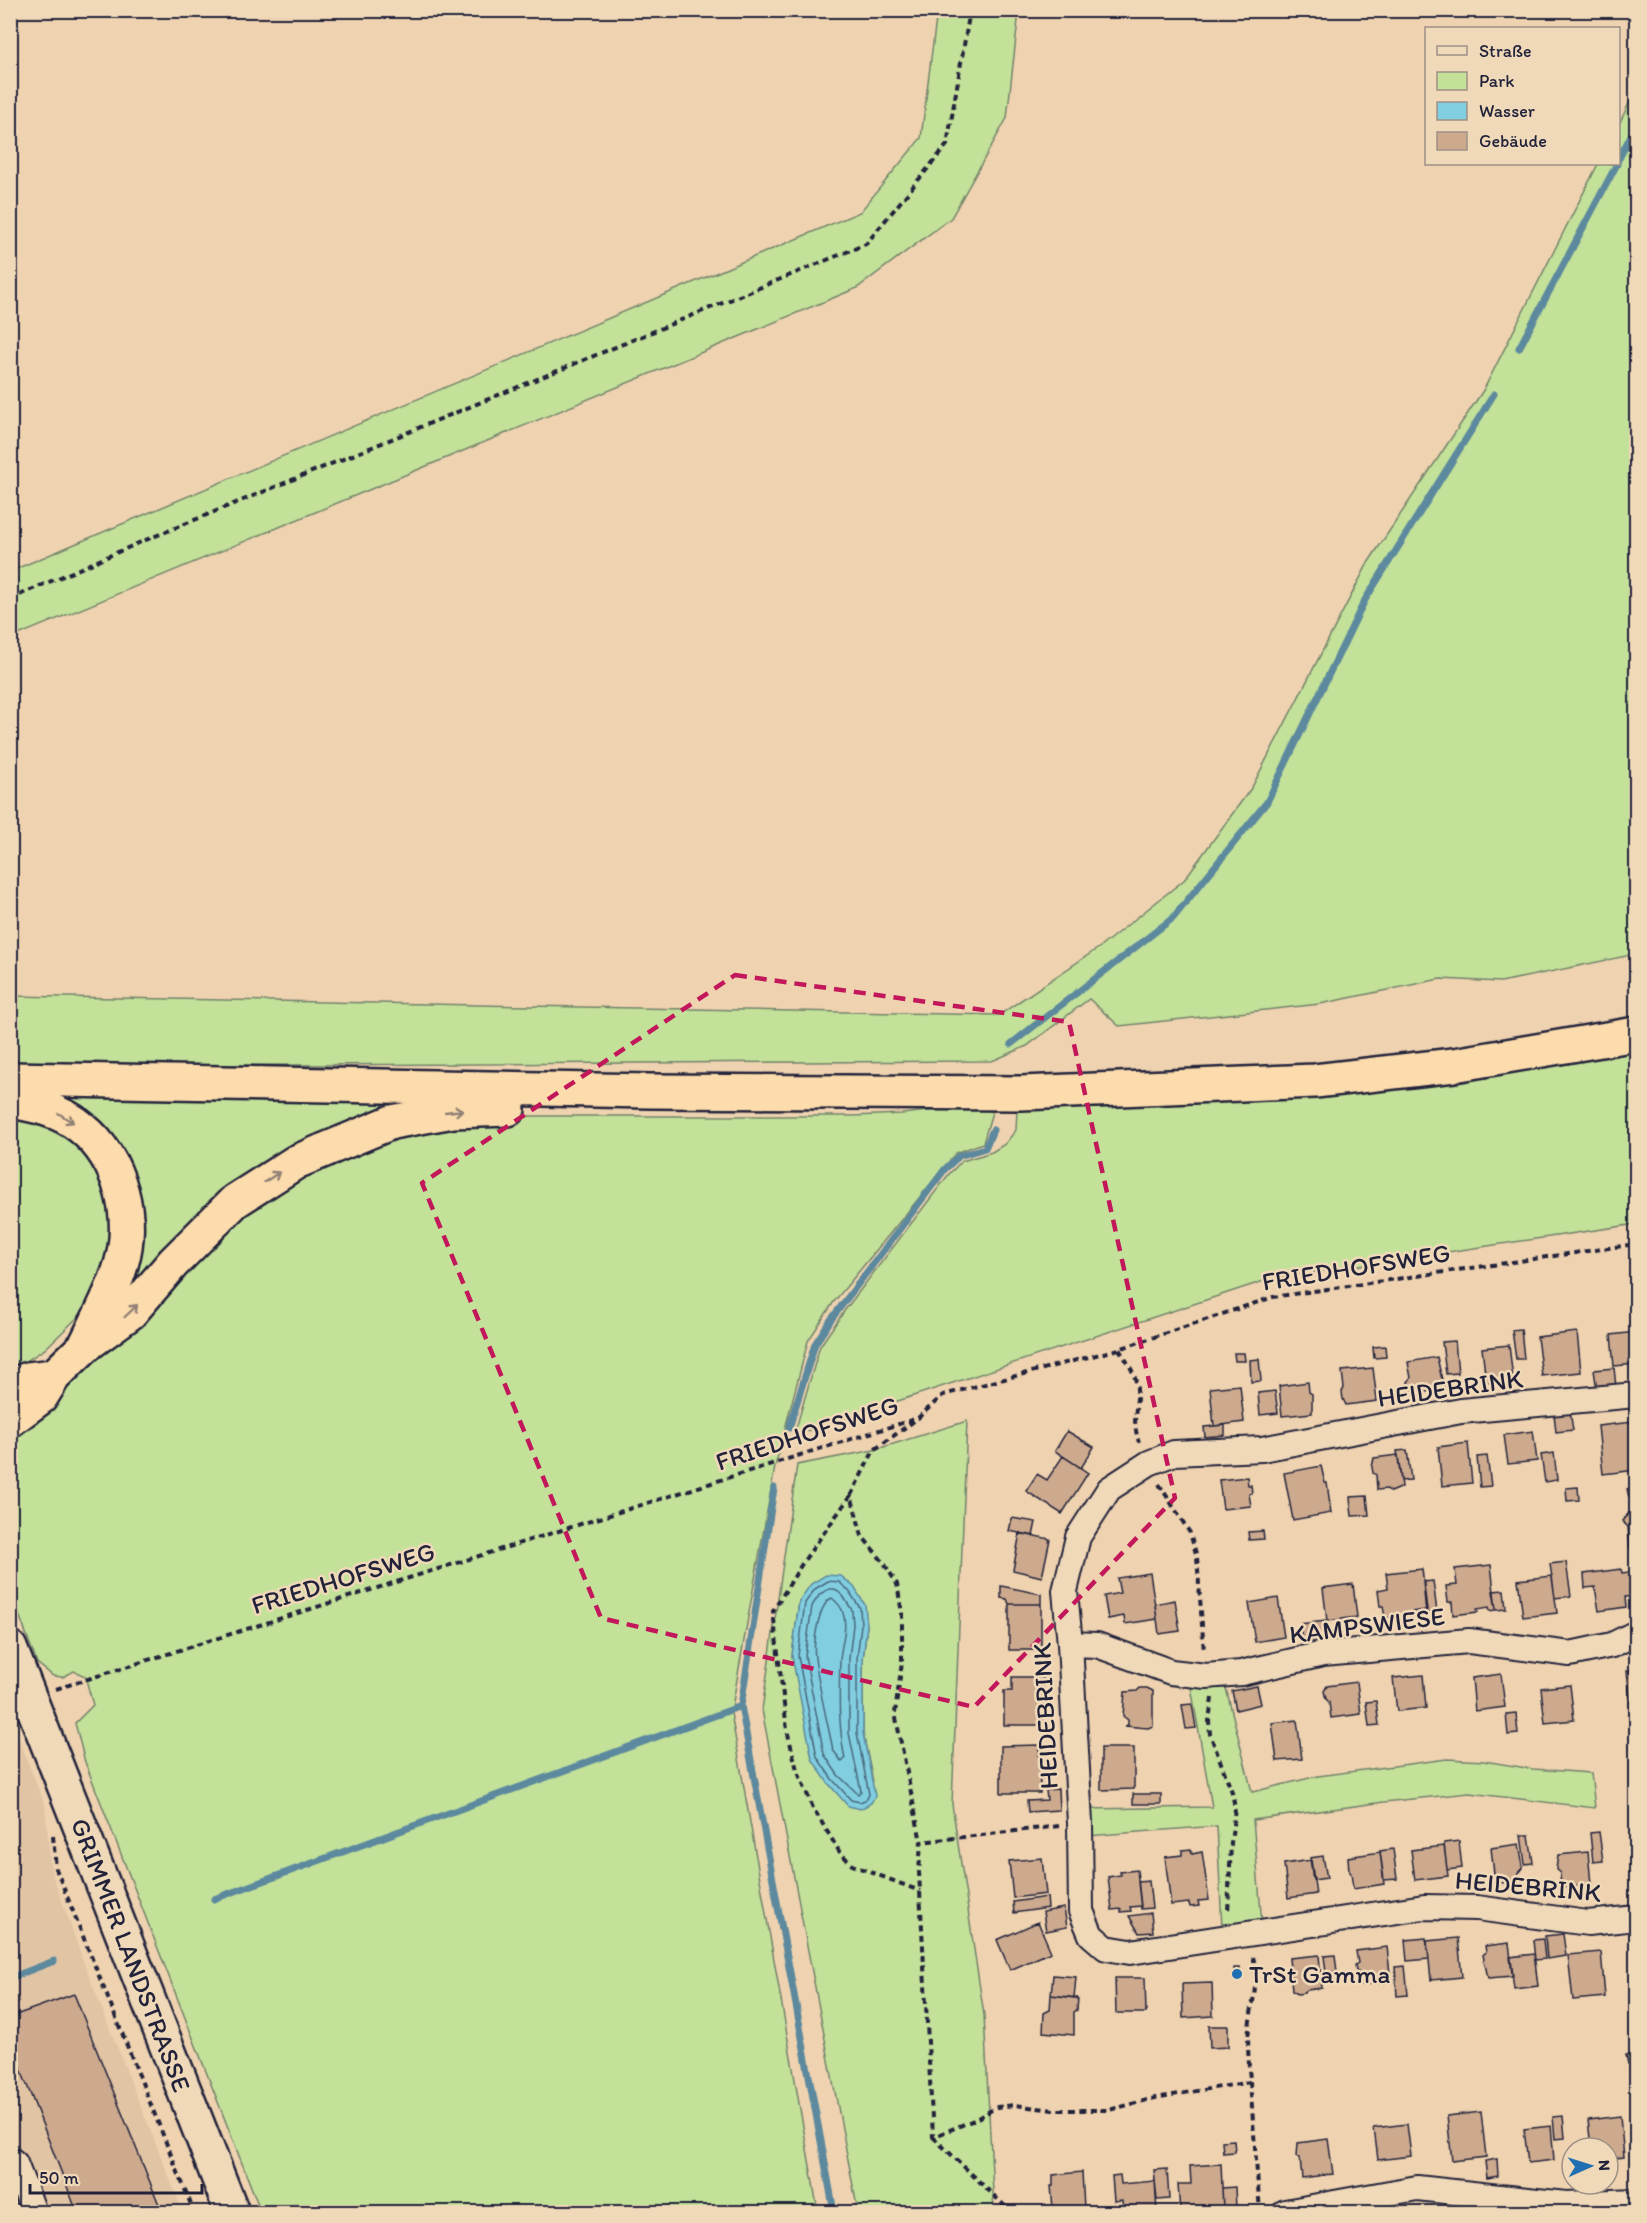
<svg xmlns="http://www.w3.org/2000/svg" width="1647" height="2223" viewBox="0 0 1647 2223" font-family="Itim,sans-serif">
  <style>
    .built { fill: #e1c4a4 }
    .green { fill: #c3e199; stroke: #72826a; stroke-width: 1.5; fill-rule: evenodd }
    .water { fill: #81cee0; stroke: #5b899e; stroke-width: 1.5 }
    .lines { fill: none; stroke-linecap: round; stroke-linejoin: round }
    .shore { stroke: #48677d; stroke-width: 1.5 }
    .stream { stroke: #5b899e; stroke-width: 7 }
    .building { fill: #cdaa8e; stroke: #22223b; stroke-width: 1.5 }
    .street-casing { stroke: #22223b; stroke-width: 28 }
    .secondary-casing { stroke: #22223b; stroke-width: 38 }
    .highway-casing { stroke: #22223b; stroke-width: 38 }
    .path { stroke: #22223b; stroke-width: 4; stroke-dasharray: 6 4.5; stroke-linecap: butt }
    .street { stroke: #efd9b8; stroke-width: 24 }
    .secondary { stroke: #efd9b8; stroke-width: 33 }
    .highway { stroke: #fcdcac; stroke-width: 33 }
    .oneway { stroke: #8f7f74 }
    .marked { fill: none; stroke: #c2185b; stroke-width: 4.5; stroke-dasharray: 12 8; stroke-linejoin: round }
    .poi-dot { fill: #1f6fb2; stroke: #efd9b8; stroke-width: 2 }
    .labels { text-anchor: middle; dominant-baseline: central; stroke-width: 5; stroke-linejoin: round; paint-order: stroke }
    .street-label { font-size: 26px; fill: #22223b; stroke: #efd9b8 }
    .poi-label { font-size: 26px; fill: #22223b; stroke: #efd9b8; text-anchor: start }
  </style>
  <rect width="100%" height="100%" fill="#efd3b0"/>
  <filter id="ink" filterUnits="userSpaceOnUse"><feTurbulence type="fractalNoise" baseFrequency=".0167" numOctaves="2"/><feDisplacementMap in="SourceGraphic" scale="12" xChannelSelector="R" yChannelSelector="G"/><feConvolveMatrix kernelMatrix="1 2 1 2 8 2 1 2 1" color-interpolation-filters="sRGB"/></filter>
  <g filter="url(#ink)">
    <path class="built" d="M 10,1716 L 45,1806 L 51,1870 L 88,1974 L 183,2212 L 11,2212 Z"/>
    <path class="green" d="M 937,11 L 1019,11 L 1007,118 L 951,218 L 857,288 L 11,638 L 11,571 L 860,212 L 921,138 Z
      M 1636,89 L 1636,954 L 1501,982 L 1440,979 L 1320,1004 L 1119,1026 L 1089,999 L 1027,1046 L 992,1061 L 91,1066 L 11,1064 L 11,996 L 999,1015 L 1100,947 L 1184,880 L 1252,787 L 1368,563 L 1484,389 L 1598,164 L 1618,164 L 1619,124 Z
      M 1636,1050 L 1636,1224 L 1273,1278 L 794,1435 L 820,1346 L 845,1310 L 949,1174 L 962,1161 L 992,1152 L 1005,1144 L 1016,1130 L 1017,1110 C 1141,1104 1266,1100 1389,1087 C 1472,1079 1555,1065 1636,1050 Z
      M 64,1093 L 399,1100 L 400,1110 L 384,1114 L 136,1290 L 128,1284 L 137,1250 L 57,1097 Z
      M 963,1107 L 993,1109 L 983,1143 L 956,1153 L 833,1303 L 808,1341 L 775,1467 L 731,1713 L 818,2212 L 261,2212 L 85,1762 L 75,1723 L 93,1705 L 85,1676 L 74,1671 L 63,1677 L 53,1676 L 37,1663 L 11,1593 L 11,1432 L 98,1359 L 244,1209 L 369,1140 L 482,1116 L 852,1116 L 902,1114 Z
      M 11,1108 L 81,1142 L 116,1202 L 102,1285 L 80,1315 L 45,1349 L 11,1371 Z
      M 967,1421 L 952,1804 L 984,2015 L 994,2212 L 858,2212 L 762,1710 L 797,1465 L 874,1450 ZM 799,1601 L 867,1625 L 863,1659 L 863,1733 L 873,1782 L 792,1656 Z
      M 1191,1687 L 1226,1688 L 1252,1792 L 1318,1776 L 1447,1759 L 1484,1761 L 1533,1769 L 1591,1773 L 1595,1808 L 1469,1793 L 1384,1802 L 1253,1820 L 1262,1924 L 1222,1928 L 1217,1826 L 1087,1836 L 1086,1809 L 1212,1807 Z"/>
    <path class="water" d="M 826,1575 L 841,1576 L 854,1587 L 865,1605 L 867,1625 L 863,1659 L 863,1733 L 875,1796 L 871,1803 L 861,1809 L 848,1806 L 828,1783 L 812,1759 L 792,1656 L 799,1601 L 811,1584 Z"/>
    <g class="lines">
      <path class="shore" d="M 828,1581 L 839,1582 L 849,1591 L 860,1608 L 861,1625 L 857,1659 L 857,1733 L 869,1794 L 867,1799 L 860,1802 L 851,1800 L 832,1779 L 817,1757 L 798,1656 L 805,1603 L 815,1589 Z
        M 829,1589 L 835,1589 L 843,1596 L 852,1610 L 853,1625 L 849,1659 L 849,1733 L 861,1791 L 858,1794 L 838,1775 L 824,1754 L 805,1656 L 812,1606 L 820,1594 Z
        M 832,1598 C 837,1602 842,1608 843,1613 C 848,1627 841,1645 840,1660 C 839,1693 838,1726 845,1759 L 842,1762 L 833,1750 C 827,1720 819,1689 815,1658 C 813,1644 818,1604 832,1598 Z"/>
      <path class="stream" d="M 1618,160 L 1636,126
        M 1519,348 L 1617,164
        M 1011,1044 L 1173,918 L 1267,802 L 1365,600 L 1494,394
        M 789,1428 L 815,1344 L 830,1321 L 945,1169 L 959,1156 L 985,1148 L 993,1130
        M 774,1488 L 741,1706 L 834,2212
        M 214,1899 L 741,1706
        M 10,1978 L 54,1961"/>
    </g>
    <path class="building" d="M 1521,1329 L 1524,1359 L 1516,1359 L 1512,1330 Z
      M 1577,1332 L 1581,1372 L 1542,1376 L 1537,1337 Z
      M 1636,1332 L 1636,1364 L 1614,1366 L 1611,1335 Z
      M 1455,1341 L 1458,1373 L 1446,1374 L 1442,1342 Z
      M 1509,1345 L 1513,1379 L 1486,1382 L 1482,1348 Z
      M 1385,1346 L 1386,1357 L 1374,1358 L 1373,1347 Z
      M 1234,1353 L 1244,1353 L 1245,1361 L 1235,1361 Z
      M 1437,1357 L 1444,1389 L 1414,1394 L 1410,1390 L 1408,1382 L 1411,1378 L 1408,1362 Z
      M 1259,1359 L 1261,1381 L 1251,1382 L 1250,1360 Z
      M 1373,1368 L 1377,1401 L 1346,1405 L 1343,1399 L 1342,1392 L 1344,1388 L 1342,1371 Z
      M 1614,1368 L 1616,1387 L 1597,1390 L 1594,1370 Z
      M 1308,1382 L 1309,1392 L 1312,1394 L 1312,1413 L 1282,1416 L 1279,1386 Z
      M 1240,1385 L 1244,1422 L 1214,1426 L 1210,1388 Z
      M 1275,1391 L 1278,1413 L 1260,1415 L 1258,1393 Z
      M 1570,1411 L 1573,1430 L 1556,1432 L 1554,1414 Z
      M 1632,1422 L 1636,1470 L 1603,1474 L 1598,1426 Z
      M 1225,1425 L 1225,1435 L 1205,1437 L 1204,1427 Z
      M 1067,1431 L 1094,1447 L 1081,1468 L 1055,1451 Z
      M 1533,1431 L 1537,1461 L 1508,1464 L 1504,1435 Z
      M 1468,1443 L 1472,1483 L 1442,1486 L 1438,1447 Z
      M 1407,1450 L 1411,1480 L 1401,1481 L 1397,1451 Z
      M 1554,1453 L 1557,1480 L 1545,1482 L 1541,1455 Z
      M 1398,1455 L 1402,1487 L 1390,1492 L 1387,1489 L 1377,1490 L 1376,1475 L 1373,1473 L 1372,1467 L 1374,1458 Z
      M 1063,1456 L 1088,1473 L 1062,1514 L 1026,1491 L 1037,1474 L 1047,1480 Z
      M 1487,1456 L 1491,1486 L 1480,1487 L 1477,1457 Z
      M 1321,1466 L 1325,1483 L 1327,1483 L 1331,1513 L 1293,1520 L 1284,1473 Z
      M 1247,1477 L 1248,1485 L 1251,1485 L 1252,1493 L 1249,1494 L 1251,1506 L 1223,1509 L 1219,1480 Z
      M 1636,1486 L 1636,1495 L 1629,1497 L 1627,1489 Z
      M 1578,1487 L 1579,1500 L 1567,1501 L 1566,1488 Z
      M 1367,1496 L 1369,1515 L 1352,1516 L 1350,1497 Z
      M 1635,1506 L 1636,1548 L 1630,1548 L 1628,1527 L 1622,1521 Z
      M 1012,1518 L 1036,1522 L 1033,1536 L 1009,1531 Z
      M 1263,1531 L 1264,1539 L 1249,1540 L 1248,1532 Z
      M 1020,1533 L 1050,1539 L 1042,1577 L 1013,1570 Z
      M 1566,1562 L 1571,1596 L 1555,1598 L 1550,1564 Z
      M 1491,1565 L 1496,1610 L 1490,1611 L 1489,1607 L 1477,1609 L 1478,1612 L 1453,1615 L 1452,1602 L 1448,1602 L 1446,1586 L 1457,1585 L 1455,1569 Z
      M 1422,1569 L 1427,1610 L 1411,1612 L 1411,1615 L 1385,1618 L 1383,1606 L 1380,1606 L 1378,1590 L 1388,1588 L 1386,1573 Z
      M 1621,1569 L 1622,1573 L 1636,1571 L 1636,1596 L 1625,1597 L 1626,1607 L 1599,1611 L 1595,1587 L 1585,1588 L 1584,1574 Z
      M 1150,1573 L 1157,1619 L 1125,1624 L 1124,1616 L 1108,1619 L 1104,1596 L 1120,1593 L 1117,1578 Z
      M 1552,1576 L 1557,1613 L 1523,1617 L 1518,1580 Z
      M 1433,1581 L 1437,1612 L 1426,1613 L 1423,1582 Z
      M 1353,1584 L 1357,1617 L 1327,1621 L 1323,1588 Z
      M 1001,1586 L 1041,1594 L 1041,1604 L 1009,1604 L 1007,1599 L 1001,1598 Z
      M 1504,1590 L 1506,1609 L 1496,1610 L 1493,1591 Z
      M 1278,1598 L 1284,1637 L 1255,1642 L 1249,1603 Z
      M 1175,1600 L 1180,1631 L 1159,1634 L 1155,1604 Z
      M 1009,1604 L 1041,1604 L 1041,1650 L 1009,1650 Z
      M 1326,1621 L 1328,1639 L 1302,1642 L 1300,1624 Z
      M 1636,1670 L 1636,1755 L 1627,1671 Z
      M 1501,1674 L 1505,1707 L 1475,1711 L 1472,1678 Z
      M 1423,1675 L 1426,1708 L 1397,1711 L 1393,1678 Z
      M 1012,1677 L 1043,1677 L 1043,1725 L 1004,1725 L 1004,1691 L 1012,1691 Z
      M 1357,1682 L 1361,1714 L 1331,1718 L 1329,1702 L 1326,1699 L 1324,1691 L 1327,1686 Z
      M 1570,1685 L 1574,1720 L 1545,1723 L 1541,1688 Z
      M 1257,1686 L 1261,1704 L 1236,1710 L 1232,1691 Z
      M 1140,1688 L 1147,1688 L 1153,1691 L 1153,1726 L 1148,1728 L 1125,1726 L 1128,1725 L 1128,1720 L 1123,1716 L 1125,1692 L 1137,1691 Z
      M 1376,1701 L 1379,1725 L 1369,1726 L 1366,1702 Z
      M 1192,1704 L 1196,1728 L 1186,1729 L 1182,1705 Z
      M 1516,1713 L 1518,1734 L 1508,1735 L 1506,1714 Z
      M 1297,1720 L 1302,1759 L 1277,1761 L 1272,1723 Z
      M 1039,1745 L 1040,1793 L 1001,1793 L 1001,1746 Z
      M 1101,1748 L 1134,1748 L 1134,1789 L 1101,1790 Z
      M 1058,1789 L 1059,1810 L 1028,1812 L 1027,1801 L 1047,1800 L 1046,1790 Z
      M 1133,1794 L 1161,1794 L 1161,1804 L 1133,1804 Z
      M 1599,1832 L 1603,1861 L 1593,1862 L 1590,1833 Z
      M 1521,1835 L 1529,1835 L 1533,1863 L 1525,1864 Z
      M 1459,1841 L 1462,1868 L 1447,1870 L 1444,1843 Z
      M 1519,1844 L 1523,1868 L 1518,1874 L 1519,1878 L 1523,1879 L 1509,1880 L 1507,1883 L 1495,1882 L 1491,1848 Z
      M 1444,1846 L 1448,1876 L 1415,1880 L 1411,1850 Z
      M 1191,1849 L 1192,1854 L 1202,1852 L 1209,1900 L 1198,1901 L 1199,1906 L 1190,1907 L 1189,1903 L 1171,1905 L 1165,1857 L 1182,1855 L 1182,1850 Z
      M 1393,1849 L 1397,1879 L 1384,1880 L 1380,1851 Z
      M 1380,1852 L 1384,1884 L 1353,1889 L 1351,1873 L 1349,1871 L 1348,1857 Z
      M 1588,1852 L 1591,1884 L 1561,1888 L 1560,1873 L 1556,1870 L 1558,1855 Z
      M 1323,1856 L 1327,1878 L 1313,1880 L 1310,1858 Z
      M 1042,1858 L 1046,1894 L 1013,1898 L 1009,1861 Z
      M 1311,1860 L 1316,1894 L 1288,1898 L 1284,1864 Z
      M 1137,1870 L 1141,1906 L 1130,1907 L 1131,1911 L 1121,1912 L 1121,1909 L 1112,1910 L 1108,1877 L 1121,1875 L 1120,1872 Z
      M 1149,1881 L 1152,1908 L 1141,1909 L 1138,1882 Z
      M 1047,1897 L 1048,1908 L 1014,1913 L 1013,1902 Z
      M 1064,1908 L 1067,1927 L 1046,1931 L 1043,1912 Z
      M 1151,1913 L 1153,1932 L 1139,1933 L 1129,1916 Z
      M 1038,1922 L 1051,1952 L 1010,1970 L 997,1940 Z
      M 1563,1934 L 1566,1956 L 1547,1959 L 1545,1936 Z
      M 1426,1938 L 1429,1959 L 1407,1961 L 1405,1940 Z
      M 1458,1938 L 1462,1977 L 1431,1980 L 1427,1941 Z
      M 1543,1939 L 1545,1959 L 1535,1960 L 1533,1940 Z
      M 1509,1943 L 1513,1976 L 1488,1978 L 1483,1955 L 1486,1952 L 1485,1946 Z
      M 1387,1947 L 1391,1982 L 1360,1985 L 1359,1973 L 1356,1971 L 1355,1965 L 1358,1963 L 1356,1951 Z
      M 1601,1952 L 1605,1997 L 1573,2000 L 1568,1955 Z
      M 1534,1954 L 1538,1986 L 1514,1989 L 1510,1957 Z
      M 1319,1955 L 1322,1988 L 1307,1990 L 1304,1993 L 1298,1994 L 1292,1991 L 1289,1958 Z
      M 1335,1955 L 1337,1972 L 1326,1973 L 1324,1956 Z
      M 1405,1966 L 1408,1995 L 1397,1996 L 1395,1967 Z
      M 1234,1968 L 1240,1968 L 1240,1980 L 1235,1980 Z
      M 1053,1975 L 1076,1977 L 1074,1998 L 1051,1995 Z
      M 1115,1978 L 1145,1978 L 1146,2013 L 1116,2013 Z
      M 1212,1983 L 1213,2016 L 1183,2018 L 1182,1984 Z
      M 74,1994 L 162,2212 L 77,2212 L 10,2042 L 10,2017 Z
      M 1051,1995 L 1078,1998 L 1077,2010 L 1074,2012 L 1074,2035 L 1043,2032 L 1044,2013 L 1050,2010 Z
      M 1209,2026 L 1228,2026 L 1228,2047 L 1210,2048 Z
      M 10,2042 L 21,2068 L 10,2072 Z
      M 1636,2054 L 1636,2063 L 1628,2064 L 1626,2055 Z
      M 1481,2112 L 1486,2157 L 1452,2161 L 1447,2116 Z
      M 1563,2116 L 1565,2138 L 1555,2139 L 1553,2117 Z
      M 1620,2116 L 1624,2157 L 1608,2159 L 1608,2148 L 1591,2148 L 1588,2120 Z
      M 1407,2124 L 1411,2156 L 1378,2160 L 1374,2128 Z
      M 1551,2126 L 1554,2160 L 1528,2163 L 1524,2129 Z
      M 1328,2139 L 1333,2174 L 1302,2178 L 1300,2158 L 1297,2156 L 1298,2143 Z
      M 1234,2140 L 1235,2152 L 1223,2153 L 1222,2141 Z
      M 1497,2159 L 1498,2176 L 1487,2178 L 1485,2161 Z
      M 1608,2159 L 1614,2159 L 1615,2171 L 1608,2172 Z
      M 1221,2164 L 1223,2209 L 1211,2209 L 1211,2212 L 1180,2212 L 1178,2184 L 1191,2184 L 1190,2166 Z
      M 1167,2169 L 1169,2199 L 1157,2200 L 1154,2170 Z
      M 1082,2172 L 1084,2208 L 1053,2208 L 1051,2186 L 1053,2186 L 1053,2175 Z
      M 1120,2175 L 1121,2184 L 1155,2181 L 1157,2212 L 1123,2212 L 1122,2200 L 1114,2201 L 1112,2176 Z
      M 1235,2187 L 1236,2208 L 1223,2209 L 1222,2188 Z"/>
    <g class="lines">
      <defs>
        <path id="street" d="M 1636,1395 L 1461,1411 L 1262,1449 L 1174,1453 L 1149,1463 L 1109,1489 L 1078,1537 L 1065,1591 L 1070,1644 L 1080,1823 L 1081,1911 L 1091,1935 L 1106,1948 L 1130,1952 L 1424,1907 L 1477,1908 L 1588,1923 L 1636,1918
          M 1070,1644 L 1097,1645 L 1171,1672 L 1206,1676 L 1241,1673 L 1323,1654 L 1469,1641 L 1570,1654 L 1612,1645 L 1636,1633
          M 10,2159 L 15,2163 L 34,2212
          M 1285,2212 L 1417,2188 L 1566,2204 L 1636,2201"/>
        <path id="secondary" d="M 10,1648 L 232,2212"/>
        <path id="highway" d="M 10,1079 L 650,1091 L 1021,1093 L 1315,1081 L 1454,1065 L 1636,1034
          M 10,1101 C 36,1105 62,1111 82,1128 C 121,1160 135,1218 121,1265 C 113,1292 98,1319 86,1344
          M 10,1387 L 28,1379 L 54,1376
          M 10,1420 L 41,1397 L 54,1376 L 85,1346 L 130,1313 L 173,1263 L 235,1201 L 296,1162 L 392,1122 L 453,1111 L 508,1109"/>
      </defs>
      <use href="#street" class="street-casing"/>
      <use href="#secondary" class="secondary-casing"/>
      <use href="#highway" class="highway-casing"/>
      <path class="path" d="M 10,599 L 141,542 L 866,244 L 947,145 L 970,10
        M 1119,1349 C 1127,1362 1136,1373 1137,1389 C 1138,1410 1131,1419 1139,1442
        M 914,1421 L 874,1450 L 851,1495 L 862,1536 L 884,1563 L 897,1584 L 902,1613 L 902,1662 L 895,1713 L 921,1842
        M 1159,1484 L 1190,1533 L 1197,1557 L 1204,1652
        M 851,1495 L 803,1562 L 773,1611 L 787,1730 L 797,1770 L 813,1808 L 839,1851 L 852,1865 L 920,1891
        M 56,1689 L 918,1418 L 943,1395 L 1119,1349 L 1273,1297 L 1636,1244
        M 1212,1698 L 1209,1721 L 1210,1734 L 1232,1792 L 1235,1808 L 1231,1843 L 1228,1913
        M 1059,1826 L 921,1842 L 919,1872 L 933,2137 L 974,2120 L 997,2107 L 1014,2105 L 1053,2110 L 1109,2110 L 1155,2098 L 1250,2082 C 1249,2064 1247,2046 1249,2029 C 1251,2005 1260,1980 1253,1957
        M 53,1836 L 56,1869 L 194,2212
        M 1250,2082 L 1260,2212
        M 933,2137 L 1011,2212"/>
      <use href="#street" class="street"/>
      <use href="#secondary" class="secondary"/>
      <use href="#highway" class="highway"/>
    </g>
    <defs><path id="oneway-shaft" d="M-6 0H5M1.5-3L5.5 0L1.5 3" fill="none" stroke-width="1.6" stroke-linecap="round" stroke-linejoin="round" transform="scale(1.5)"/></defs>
    <g class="oneway">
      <use href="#oneway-shaft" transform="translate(454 1111) rotate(-6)"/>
      <use href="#oneway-shaft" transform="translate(66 1118) rotate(32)"/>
      <use href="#oneway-shaft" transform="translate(272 1177) rotate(-33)"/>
      <use href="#oneway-shaft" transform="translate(131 1311) rotate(-44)"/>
    </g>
  </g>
  <path class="marked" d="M 735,975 L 1069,1022 L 1175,1498 L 974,1707 L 601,1618 L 422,1183 Z"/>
  <circle class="poi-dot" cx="1237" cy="1974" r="6"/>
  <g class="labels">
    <g class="street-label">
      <text transform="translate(1356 1267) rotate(-9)">FRIEDHOFSWEG</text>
      <text transform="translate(1450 1388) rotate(-8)">HEIDEBRINK</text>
      <text transform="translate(807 1433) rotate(-18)">FRIEDHOFSWEG</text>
      <text transform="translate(343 1578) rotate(-17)">FRIEDHOFSWEG</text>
      <text transform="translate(1367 1625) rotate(-7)">KAMPSWIESE</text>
      <text transform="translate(1045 1716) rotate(-93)">HEIDEBRINK</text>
      <text transform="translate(1528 1886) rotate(5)">HEIDEBRINK</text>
      <text transform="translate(131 1955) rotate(69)">GRIMMER LANDSTRASSE</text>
    </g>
    <g class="poi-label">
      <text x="1249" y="1974">TrSt Gamma</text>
    </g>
  </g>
  <rect width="1647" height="2223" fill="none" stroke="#efd9b8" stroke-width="36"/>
  <rect x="18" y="18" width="1611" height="2187" fill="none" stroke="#22223b" stroke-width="2" filter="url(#ink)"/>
  <rect x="1425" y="27" width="195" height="138" fill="#efd9b8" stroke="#9d9086" stroke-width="1.5"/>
  <rect x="1437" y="46" width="30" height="9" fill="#efd9b8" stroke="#9d9086" stroke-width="1.5"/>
  <text x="1479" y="57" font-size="18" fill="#22223b">Straße</text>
  <rect x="1437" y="72" width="30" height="18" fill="#c3e199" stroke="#9d9086" stroke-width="1.5"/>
  <text x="1479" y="87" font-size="18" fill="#22223b">Park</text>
  <rect x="1437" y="102" width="30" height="18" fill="#81cee0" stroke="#9d9086" stroke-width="1.5"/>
  <text x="1479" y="117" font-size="18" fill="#22223b">Wasser</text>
  <rect x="1437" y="132" width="30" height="18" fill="#cdaa8e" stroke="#9d9086" stroke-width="1.5"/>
  <text x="1479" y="147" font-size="18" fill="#22223b">Gebäude</text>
  <g transform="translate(1590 2166) rotate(87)"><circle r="28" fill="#efd9b8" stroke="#9d9086" stroke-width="1.5"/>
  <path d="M0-4.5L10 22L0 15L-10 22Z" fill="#1f6fb2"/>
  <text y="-9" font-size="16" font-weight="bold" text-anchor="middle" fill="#22223b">N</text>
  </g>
  <path d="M30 2184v9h172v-9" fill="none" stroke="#22223b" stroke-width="3"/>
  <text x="39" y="2184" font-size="18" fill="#22223b" stroke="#efd9b8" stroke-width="4.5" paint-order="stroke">50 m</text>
</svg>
